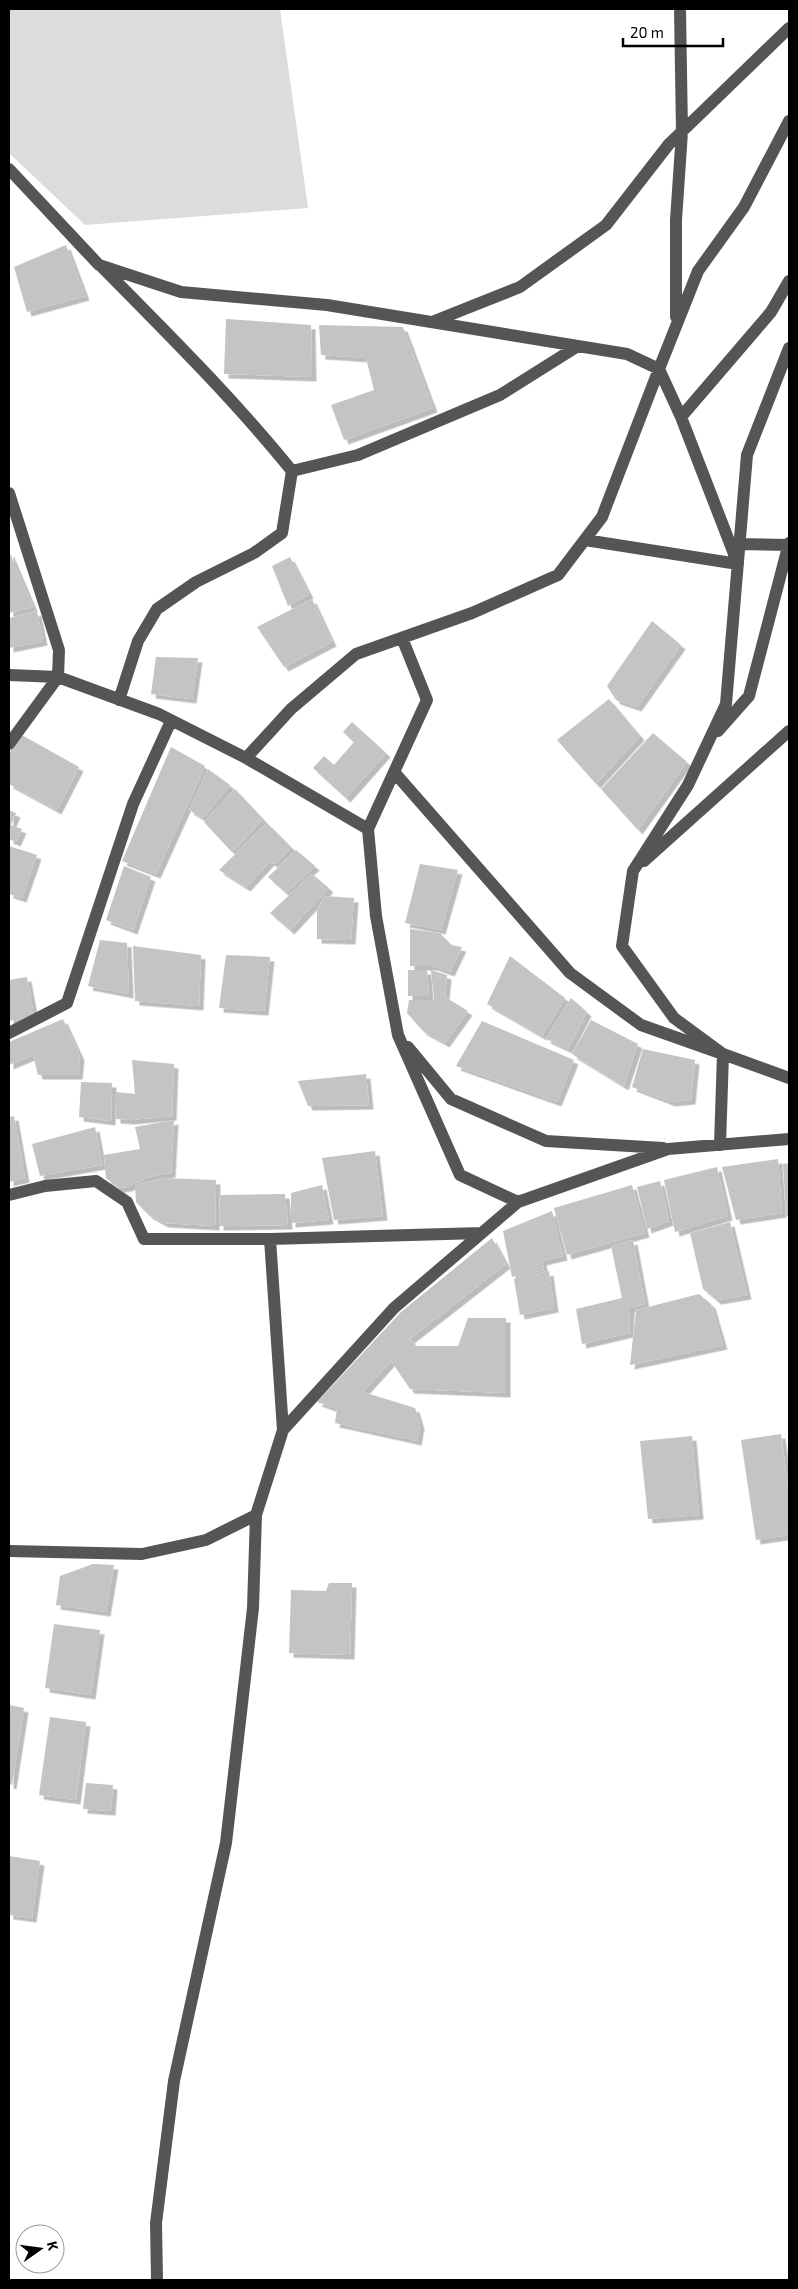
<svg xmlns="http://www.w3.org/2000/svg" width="798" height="2289" viewBox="0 0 798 2289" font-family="'Exo 2',sans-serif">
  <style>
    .green { fill: #dcdcdc }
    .building { fill: #c4c4c4; filter: url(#shadow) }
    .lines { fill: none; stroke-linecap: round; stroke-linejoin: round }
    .minor { stroke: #555; stroke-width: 12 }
  </style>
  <defs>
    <filter id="shadow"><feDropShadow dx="4.5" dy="4.5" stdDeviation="0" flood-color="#0004"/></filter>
  </defs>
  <rect width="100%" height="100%" fill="#fff"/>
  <path class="green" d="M 9,9 L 280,9 L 308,208 L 85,225 L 9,153 Z"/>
  <path class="building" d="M 66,245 L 85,296 L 27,312 L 14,267 Z
    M 226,319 L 311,325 L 312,377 L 224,374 Z
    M 319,325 L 403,327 L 433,408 L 344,440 L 331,405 L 374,390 L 366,358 L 321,355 Z
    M 9,551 L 33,607 L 9,613 Z
    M 290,557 L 309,594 L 288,606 L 272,566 Z
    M 312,599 L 332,642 L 284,667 L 257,627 Z
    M 37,611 L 43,641 L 9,648 L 9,618 Z
    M 652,621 L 681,645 L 637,707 L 616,700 L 607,686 Z
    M 156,657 L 198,658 L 192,699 L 151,694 Z
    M 609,699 L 640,736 L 596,784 L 557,740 Z
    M 352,722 L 386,753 L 346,798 L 313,768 L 324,756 L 334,765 L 354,742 L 343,732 Z
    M 653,733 L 687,762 L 638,830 L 601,789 Z
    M 20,734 L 79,767 L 57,810 L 9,784 L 9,754 Z
    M 171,747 L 205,766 L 156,874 L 122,861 Z
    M 208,769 L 230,785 L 203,818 L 189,810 Z
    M 235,789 L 263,819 L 232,852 L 204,822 Z
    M 9,810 L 16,813 L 11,825 L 22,829 L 16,842 L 9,839 Z
    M 267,823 L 291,847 L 275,864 L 270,861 L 246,887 L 219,870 Z
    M 9,846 L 37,855 L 22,898 L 9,894 Z
    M 296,850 L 315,866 L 286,893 L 268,877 Z
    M 420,864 L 458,870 L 441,930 L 405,923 Z
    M 124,866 L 151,877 L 133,930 L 106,920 Z
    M 312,874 L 329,888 L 290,930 L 270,913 Z
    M 325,896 L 354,898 L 351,940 L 317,939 L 317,909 Z
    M 410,929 L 440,933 L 451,945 L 462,947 L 450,972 L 433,966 L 410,966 Z
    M 100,940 L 127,943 L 129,994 L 88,986 Z
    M 133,946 L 201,955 L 199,1006 L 135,1001 Z
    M 226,955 L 270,957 L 264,1011 L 219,1008 Z
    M 510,956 L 565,998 L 542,1036 L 487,1004 Z
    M 408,970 L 427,970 L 429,996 L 408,996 Z
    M 431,970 L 447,975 L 445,997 L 468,1011 L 445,1043 L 423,1031 L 407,1013 L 409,1000 L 434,1000 Z
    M 27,977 L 34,1016 L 9,1021 L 9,980 Z
    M 571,998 L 587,1012 L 568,1049 L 546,1039 Z
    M 63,1019 L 80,1056 L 78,1075 L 38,1075 L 33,1055 L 9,1065 L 9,1042 Z
    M 591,1020 L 638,1044 L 624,1086 L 572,1054 Z
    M 482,1021 L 574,1060 L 557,1102 L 456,1066 Z
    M 643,1049 L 695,1060 L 691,1100 L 671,1102 L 632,1087 Z
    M 132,1060 L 174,1064 L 172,1116 L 130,1120 L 116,1119 L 116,1092 L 135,1094 Z
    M 366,1074 L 369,1105 L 308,1106 L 298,1081 Z
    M 81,1082 L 112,1083 L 111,1121 L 79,1117 Z
    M 14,1116 L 25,1178 L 9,1182 L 9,1117 Z
    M 174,1120 L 171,1173 L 148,1177 L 127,1187 L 119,1188 L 106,1178 L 104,1155 L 140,1149 L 135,1127 Z
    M 95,1127 L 102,1165 L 40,1176 L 32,1144 Z
    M 375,1151 L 383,1216 L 334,1220 L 322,1158 Z
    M 778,1159 L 782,1213 L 736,1220 L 722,1167 Z
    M 789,1163 L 789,1215 L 786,1216 L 783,1164 Z
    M 717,1167 L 728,1216 L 675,1232 L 664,1180 Z
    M 165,1178 L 216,1180 L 215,1226 L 164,1223 L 149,1215 L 136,1202 L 135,1185 Z
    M 660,1181 L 669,1221 L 647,1229 L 637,1187 Z
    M 322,1185 L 329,1220 L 291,1223 L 291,1193 Z
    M 632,1185 L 645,1233 L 567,1255 L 554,1208 Z
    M 285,1194 L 288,1225 L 219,1226 L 220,1195 Z
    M 552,1211 L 563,1256 L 542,1261 L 544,1270 L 512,1277 L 503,1231 Z
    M 730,1222 L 747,1295 L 717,1300 L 703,1289 L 690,1233 Z
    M 492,1238 L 506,1264 L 410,1339 L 416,1346 L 458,1346 L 468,1318 L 506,1318 L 506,1393 L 410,1389 L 391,1361 L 363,1392 L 415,1408 L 420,1425 L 417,1441 L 335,1423 L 337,1409 L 317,1402 L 401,1312 Z
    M 633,1240 L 645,1304 L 630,1308 L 629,1333 L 582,1344 L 576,1309 L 622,1298 L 611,1246 Z
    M 549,1271 L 554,1308 L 520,1315 L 514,1279 Z
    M 699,1294 L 711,1304 L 723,1345 L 630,1365 L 636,1310 Z
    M 781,1434 L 789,1493 L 789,1535 L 756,1540 L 741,1440 Z
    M 692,1436 L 699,1515 L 648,1519 L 640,1441 Z
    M 93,1564 L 114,1565 L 106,1612 L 56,1605 L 60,1576 Z
    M 329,1583 L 352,1583 L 350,1655 L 289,1653 L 291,1590 L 326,1591 Z
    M 54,1624 L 100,1630 L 91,1695 L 45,1688 Z
    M 9,1705 L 24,1708 L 12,1785 L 9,1784 Z
    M 50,1717 L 86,1722 L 76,1800 L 39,1795 Z
    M 86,1783 L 113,1785 L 111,1811 L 83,1809 Z
    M 9,1856 L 40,1861 L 32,1918 L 9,1915 Z"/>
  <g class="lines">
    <path class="minor" d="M 9,169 L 99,265 L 181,292 L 327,305 L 627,354 L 659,369 L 602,517 L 558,575 L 472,613 L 356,654 L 291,709 L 246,758
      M 101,266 C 167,333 233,398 292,471
      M 676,317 L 676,220 L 682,132 L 680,9
      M 432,322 L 520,287 L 606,225 L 669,144 L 789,28
      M 789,348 L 747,455 L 726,704 L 688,785 L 633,871 L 622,946 L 674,1018 L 723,1054 L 789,1078
      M 681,417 L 771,312 L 789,281
      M 9,493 L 59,650 L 58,677 L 9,744
      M 585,540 L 738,564
      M 740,544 L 789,545
      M 736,559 L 681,417 L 659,369 L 698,271 L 744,207 L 789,121
      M 9,675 L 58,677 L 159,714 L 246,758 L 368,829 L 376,916 L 398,1035 L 460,1175 L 518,1202
      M 119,700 L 138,641 L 157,609 L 196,582 L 254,553 L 282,533 L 292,471 L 358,455 L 500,395 L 578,346
      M 718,731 L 749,696 L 789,543
      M 394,772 L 570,973 L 641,1025 L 723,1054 L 720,1145
      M 368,829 L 427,700 L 402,638
      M 644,861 L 789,731
      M 9,1033 L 67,1003 L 133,804 L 171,721
      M 408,1047 L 451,1099 L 546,1141 L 663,1148
      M 9,1195 L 45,1186 L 96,1181 L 127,1202 L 144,1239 L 270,1239 L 481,1233
      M 270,1239 L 283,1430
      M 9,1551 L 142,1554 L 206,1540 L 256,1515 L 283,1430 L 394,1308 L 518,1202 L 668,1149 L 789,1139
      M 157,2280 L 156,2223 L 174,2081 L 226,1843 L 253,1608 L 256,1515"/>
  </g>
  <rect width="798" height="2289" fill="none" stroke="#000000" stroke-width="20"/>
  <g transform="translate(40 2249) rotate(76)"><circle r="24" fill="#ffffff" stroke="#999999"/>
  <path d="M0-4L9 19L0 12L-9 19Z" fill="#000000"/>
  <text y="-8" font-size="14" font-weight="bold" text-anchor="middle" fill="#000000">K</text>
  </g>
  <path d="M623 38v8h100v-8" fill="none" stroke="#000000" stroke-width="2.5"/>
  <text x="630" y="38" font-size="15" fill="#000000" stroke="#ffffff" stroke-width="4" paint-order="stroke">20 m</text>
</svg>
